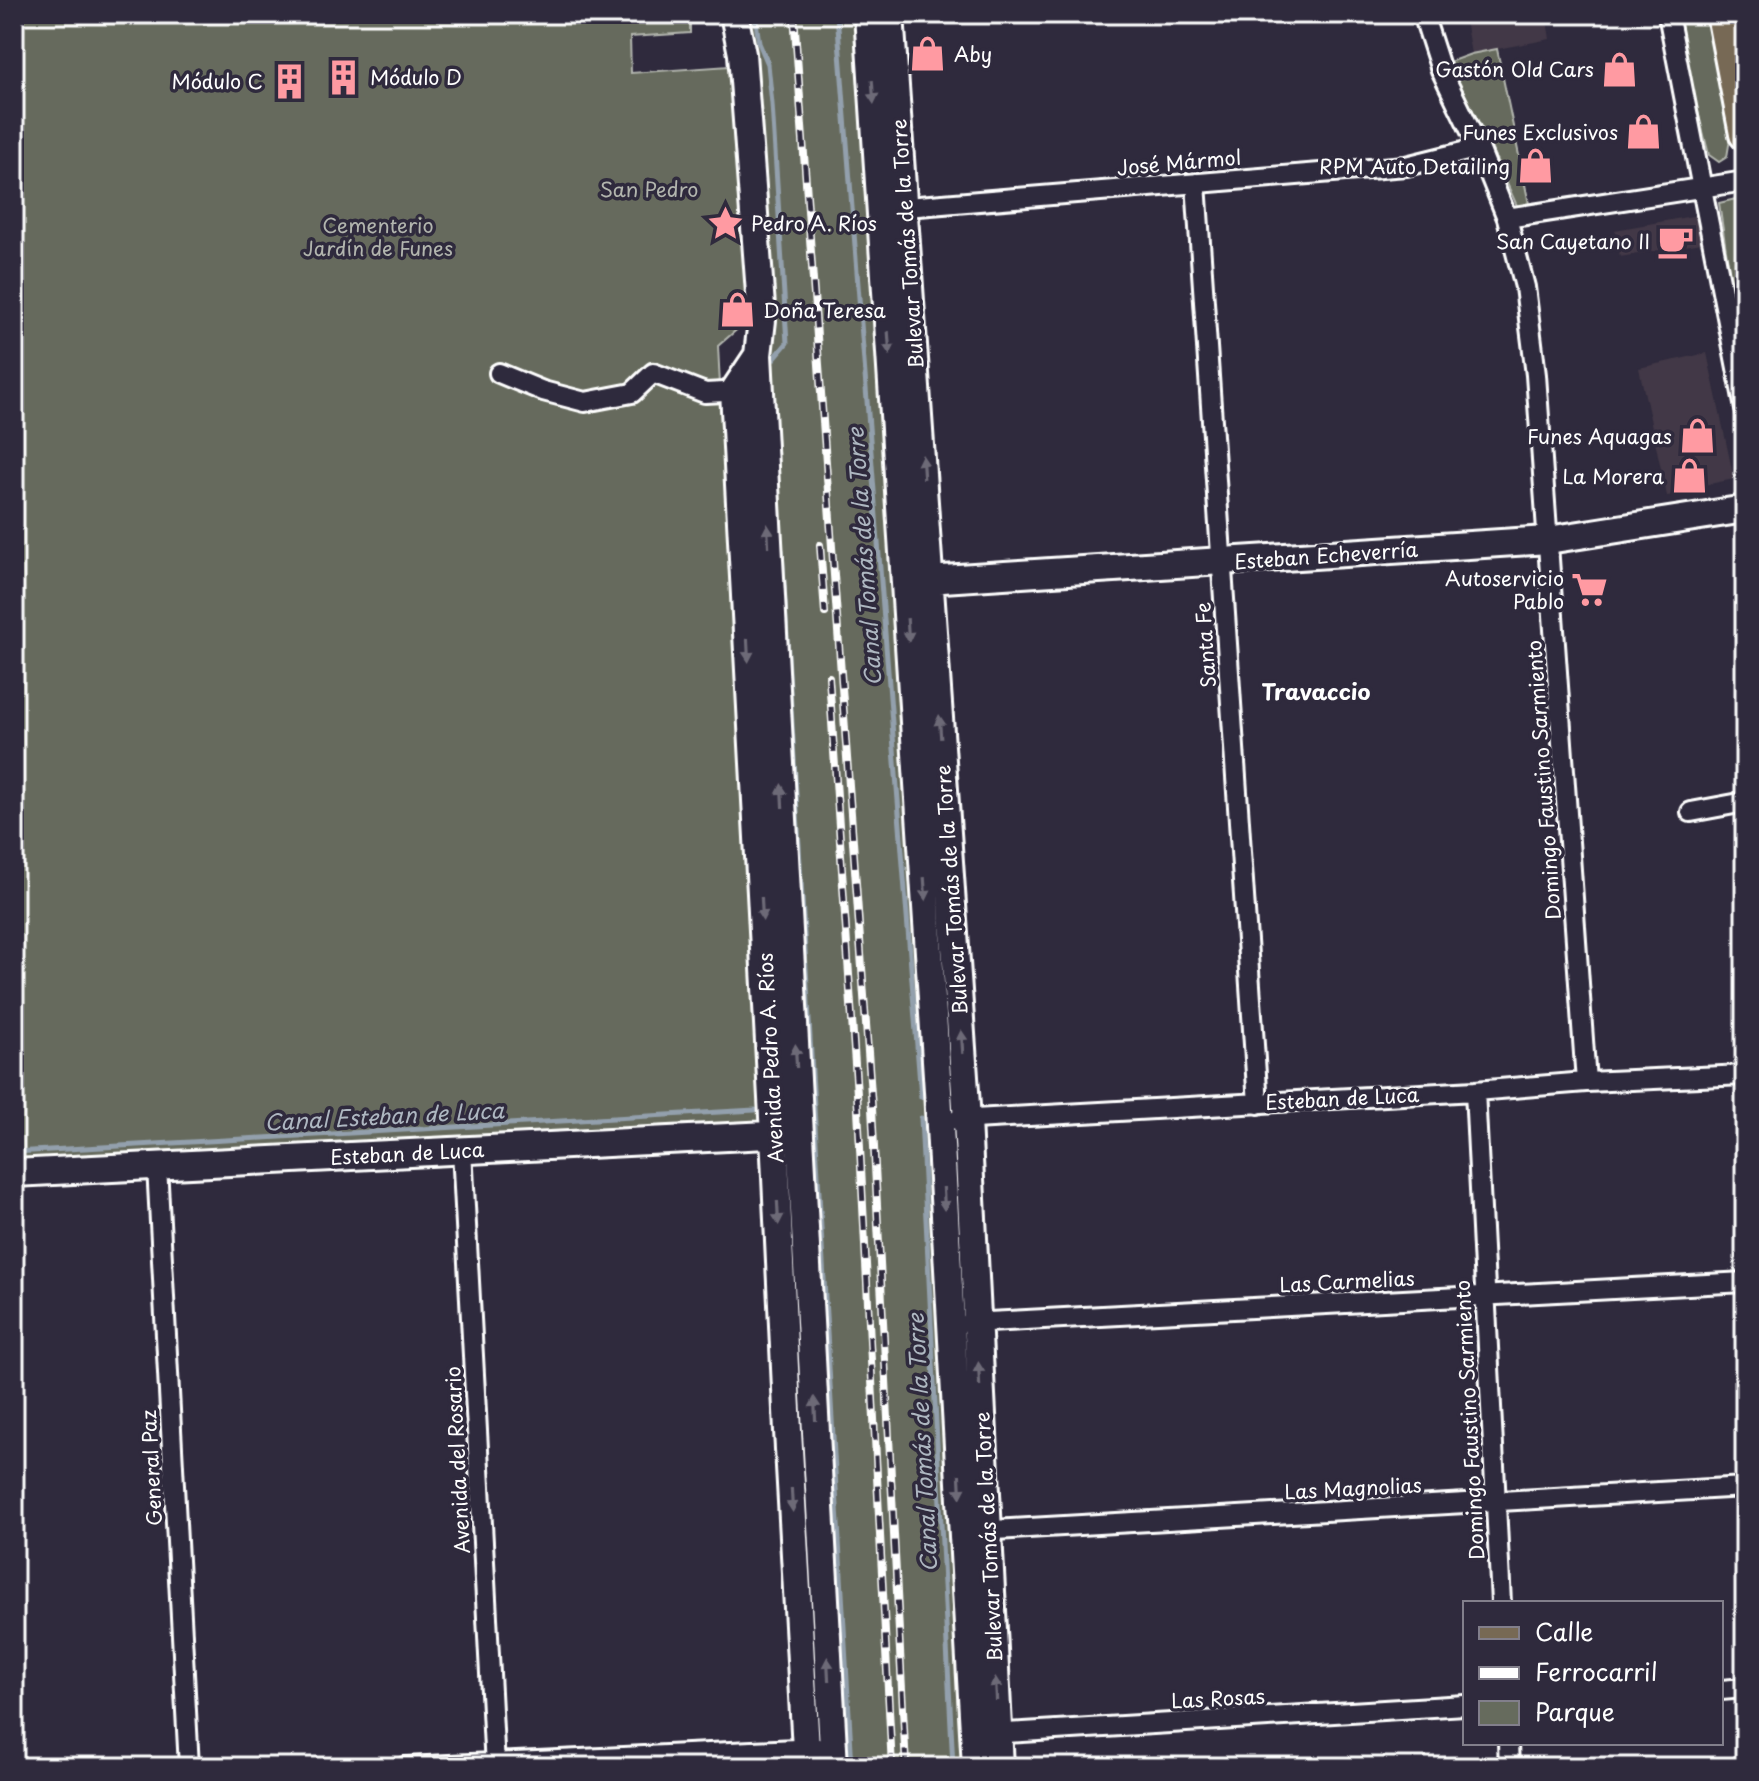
<svg xmlns="http://www.w3.org/2000/svg" width="1759" height="1781" viewBox="0 0 1759 1781" font-family="'Playpen Sans',sans-serif">
  <style>
    .built { fill: #423846 }
    .green { fill: #666b5d; stroke: #b2b5ae; stroke-width: 2 }
    .lines { fill: none; stroke-linecap: round; stroke-linejoin: round }
    .stream { stroke: #93a0ad; stroke-width: 5 }
    .street-casing { stroke: #fff; stroke-width: 24 }
    .secondary-casing { stroke: #fff; stroke-width: 32 }
    .primary-casing { stroke: #fff; stroke-width: 36 }
    .street { stroke: #2f2a3d; stroke-width: 18 }
    .secondary { stroke: #2f2a3d; stroke-width: 26 }
    .primary { stroke: #776954; stroke-width: 30 }
    .rail-casing { stroke: #fff; stroke-width: 8 }
    .rail { stroke: #2f2a3d; stroke-width: 5; stroke-dasharray: 15; stroke-linecap: butt }
    .oneway { fill: #6d6a77 }
    .labels { text-anchor: middle; dominant-baseline: central; stroke-width: 7; stroke-linejoin: round; paint-order: stroke }
    .poi-label { font-size: 20px; fill: #fff; stroke: #2f2a3d; text-anchor: end }
    .street-label { font-size: 20px; fill: #fff; stroke: #2f2a3d }
    .park-label { font-size: 20px; fill: #b2b5ae; stroke: #2f2a3d }
    .water-label { font-size: 22px; font-style: italic; fill: #aeb7c1; stroke: #2f2a3d }
    .neighbourhood-label { font-size: 22px; font-weight: bold; fill: #fff; stroke: #2f2a3d }
  </style>
  <rect width="100%" height="100%" fill="#2f2a3d"/>
  <filter id="ink" filterUnits="userSpaceOnUse"><feTurbulence type="fractalNoise" baseFrequency=".0125" numOctaves="2"/><feDisplacementMap in="SourceGraphic" scale="16" xChannelSelector="R" yChannelSelector="G"/><feConvolveMatrix kernelMatrix="1 2 1 2 8 2 1 2 1" color-interpolation-filters="sRGB"/></filter>
  <g filter="url(#ink)">
    <path class="built" d="M 1464,14 L 1546,14 L 1550,39 L 1471,54 Z
      M 1698,215 L 1702,243 L 1620,257 L 1615,230 Z
      M 1707,353 L 1734,479 L 1679,490 L 1679,494 L 1667,496 L 1639,368 Z"/>
    <path class="green" d="M 14,14 L 690,14 L 690,33 L 630,37 L 631,73 L 729,66 L 749,319 L 718,346 L 721,405 L 735,404 L 758,355 L 734,14 L 868,14 L 976,1767 L 807,1767 L 774,1135 L 14,1173 Z
      M 1679,14 L 1707,14 L 1730,139 L 1727,157 L 1719,162 L 1709,155 L 1693,92 Z
      M 1497,49 L 1529,204 L 1517,206 L 1493,152 L 1449,62 L 1471,54 Z
      M 1740,198 L 1745,215 L 1745,314 L 1739,297 L 1732,291 L 1719,203 Z"/>
    <g class="lines">
      <path class="stream" d="M 755,14 L 759,43 L 768,64 L 772,104 L 787,343 L 771,362 L 771,364
        M 837,14 L 921,1097
        M 782,550 L 852,1767
        M 921,1118 L 953,1767
        M 14,1152 L 755,1110"/>
      <defs>
        <path id="street" d="M 1423,14 L 1441,70 L 1479,148 L 1507,218 L 1525,287 L 1536,375 L 1586,1082
          M 1668,14 L 1745,409
          M 1196,183 L 1258,1104
          M 894,208 L 1406,166 L 1479,148
          M 1507,218 L 1745,181
          M 499,373 L 543,391 L 585,402 L 632,393 L 653,373 L 705,393 L 745,391
          M 1691,812 L 1745,802
          M 1475,1091 L 1501,1603
          M 957,1120 L 1475,1091 L 1586,1082 L 1745,1075
          M 462,1150 L 495,1767
          M 157,1166 L 189,1767
          M 969,1323 L 1745,1282
          M 977,1531 L 1745,1487
          M 1721,1690 L 1745,1688
          M 989,1734 L 1465,1705
          M 1508,1743 L 1509,1767
          M 405,1767 L 818,1748"/>
        <path id="secondary" d="M 734,14 L 742,54 L 762,320 L 758,355 L 834,1767
          M 868,14 L 938,1091 L 976,1767
          M 890,14 L 967,1120 L 1000,1767
          M 758,355 L 734,391 L 774,1135 L 788,1431 L 807,1767
          M 912,581 L 1548,540 L 1745,509
          M 14,1173 L 788,1134"/>
        <path id="primary" d="M 1722,14 L 1745,134"/>
      </defs>
      <use href="#street" class="street-casing"/>
      <use href="#secondary" class="secondary-casing"/>
      <use href="#primary" class="primary-casing"/>
      <use href="#street" class="street"/>
      <use href="#secondary" class="secondary"/>
      <use href="#primary" class="primary"/>
      <defs>
        <path id="rail" d="M 794,14 L 872,1108 L 906,1767
          M 820,545 L 825,613
          M 829,677 L 858,1109 L 892,1767"/>
      </defs>
      <use href="#rail" class="rail-casing"/>
      <use href="#rail" class="rail"/>
    </g>
    <defs><path id="oneway-solid" d="M-6-.8H1V-3.2L6.5 0L1 3.2V.8H-6Z" transform="scale(2)"/></defs>
    <g class="oneway">
      <use href="#oneway-solid" transform="translate(873 92) rotate(86)"/>
      <use href="#oneway-solid" transform="translate(889 343) rotate(86)"/>
      <use href="#oneway-solid" transform="translate(923 467) rotate(-94)"/>
      <use href="#oneway-solid" transform="translate(768 536) rotate(-93)"/>
      <use href="#oneway-solid" transform="translate(908 630) rotate(86)"/>
      <use href="#oneway-solid" transform="translate(748 650) rotate(87)"/>
      <use href="#oneway-solid" transform="translate(940 727) rotate(-94)"/>
      <use href="#oneway-solid" transform="translate(782 796) rotate(-93)"/>
      <use href="#oneway-solid" transform="translate(925 889) rotate(86)"/>
      <use href="#oneway-solid" transform="translate(762 909) rotate(87)"/>
      <use href="#oneway-solid" transform="translate(962 1042) rotate(-94)"/>
      <use href="#oneway-solid" transform="translate(796 1056) rotate(-93)"/>
      <use href="#oneway-solid" transform="translate(944 1199) rotate(87)"/>
      <use href="#oneway-solid" transform="translate(778 1213) rotate(87)"/>
      <use href="#oneway-solid" transform="translate(979 1374) rotate(-93)"/>
      <use href="#oneway-solid" transform="translate(815 1409) rotate(-93)"/>
      <use href="#oneway-solid" transform="translate(960 1486) rotate(87)"/>
      <use href="#oneway-solid" transform="translate(792 1500) rotate(87)"/>
      <use href="#oneway-solid" transform="translate(828 1669) rotate(-93)"/>
      <use href="#oneway-solid" transform="translate(996 1689) rotate(-93)"/>
    </g>
  </g>
  <defs>
    <symbol id="shop-bare" viewBox="-9 -9 18 18"><path d="M-5-2.5h2.3a2.7 3.5 0 0 1 5.4 0H5L5.5 6h-11ZM-1.5-2.5h3a1.5 2.3 0 0 0-3 0Z" fill="#ff9aa2" stroke="#2f2a3d" stroke-width="2.5" paint-order="stroke"/></symbol>
    <symbol id="building-bare" viewBox="-9 -9 18 18"><path d="M-4-6H4V6H1V3H-1V6H-4ZM-2.5-4.3h1.7v1.8h-1.7ZM.8-4.3h1.7v1.8H.8ZM-2.5-1h1.7V.8h-1.7ZM.8-1h1.7V.8H.8Z" fill="#ff9aa2" stroke="#2f2a3d" stroke-width="2.5" paint-order="stroke"/></symbol>
    <symbol id="sight-bare" viewBox="-9 -9 18 18"><path d="M0-6L1.8-2.2L6-1.7L2.9 1.2L3.7 5.4L0 3.3L-3.7 5.4L-2.9 1.2L-6-1.7L-1.8-2.2Z" fill="#ff9aa2" stroke="#2f2a3d" stroke-width="2.5" paint-order="stroke"/></symbol>
    <symbol id="cafe-bare" viewBox="-9 -9 18 18"><path d="M-5.5-4.5H6V0H3Q3 3.5 0 3.5H-2.5Q-5.5 3.5-5.5 0ZM3-3.2v2h1.7v-2ZM-6 4.5H4V6H-6Z" fill="#ff9aa2" stroke="#2f2a3d" stroke-width="2.5" paint-order="stroke"/></symbol>
    <symbol id="supermarket-bare" viewBox="-9 -9 18 18"><path d="M-6-5.5h2.5l.6 2H6L4.5 2H-2.5L-4.4-4H-6ZM-1.5 3.2a1.3 1.3 0 1 0 .1 0ZM3 3.2a1.3 1.3 0 1 0 .1 0Z" fill="#ff9aa2" stroke="#2f2a3d" stroke-width="2.5" paint-order="stroke"/></symbol>
  </defs>
  <g fill-rule="evenodd">
    <use href="#shop-bare" x="902" y="28" width="51" height="51"/>
    <use href="#shop-bare" x="1594" y="44" width="51" height="51"/>
    <use href="#building-bare" x="318" y="52" width="51" height="51"/>
    <use href="#building-bare" x="264" y="56" width="51" height="51"/>
    <use href="#shop-bare" x="1618" y="106" width="51" height="51"/>
    <use href="#shop-bare" x="1510" y="140" width="51" height="51"/>
    <use href="#sight-bare" x="700" y="198" width="51" height="51"/>
    <use href="#cafe-bare" x="1650" y="216" width="51" height="51"/>
    <use href="#shop-bare" x="712" y="284" width="51" height="51"/>
    <use href="#shop-bare" x="1672" y="410" width="51" height="51"/>
    <use href="#shop-bare" x="1664" y="450" width="51" height="51"/>
    <use href="#supermarket-bare" x="1564" y="564" width="51" height="51"/>
  </g>
  <g class="labels">
    <g class="poi-label">
      <text x="954" y="54" text-anchor="start">Aby</text>
      <text x="1594" y="69">Gastón Old Cars</text>
      <text x="370" y="77" text-anchor="start">Módulo D</text>
      <text x="263" y="81">Módulo C</text>
      <text x="1618" y="132">Funes Exclusivos</text>
      <text x="1510" y="166">RPM Auto Detailing</text>
      <text x="751" y="223" text-anchor="start">Pedro A. Ríos</text>
      <text x="1650" y="241">San Cayetano II</text>
      <text x="763" y="310" text-anchor="start">Doña Teresa</text>
      <text x="1672" y="436">Funes Aquagas</text>
      <text x="1664" y="476">La Morera</text>
      <text x="1564" y="578">Autoservicio<tspan x="1564" dy="23">Pablo</tspan></text>
    </g>
    <g class="street-label">
      <text transform="translate(1179 162) rotate(-5)">José Mármol</text>
      <text transform="translate(907 244) rotate(-94)">Bulevar Tomás de la Torre</text>
      <text transform="translate(1326 555) rotate(-4)">Esteban Echeverría</text>
      <text transform="translate(1205 645) rotate(-94)">Santa Fe</text>
      <text transform="translate(1543 780) rotate(-94)">Domingo Faustino Sarmiento</text>
      <text transform="translate(951 890) rotate(-94)">Bulevar Tomás de la Torre</text>
      <text transform="translate(770 1058) rotate(-93)">Avenida Pedro A. Ríos</text>
      <text transform="translate(1342 1098) rotate(-3)">Esteban de Luca</text>
      <text transform="translate(407 1153) rotate(-3)">Esteban de Luca</text>
      <text transform="translate(1347 1281) rotate(-3)">Las Carmelias</text>
      <text transform="translate(1469 1420) rotate(-93)">Domingo Faustino Sarmiento</text>
      <text transform="translate(457 1460) rotate(-93)">Avenida del Rosario</text>
      <text transform="translate(151 1468) rotate(-93)">General Paz</text>
      <text transform="translate(1353 1488) rotate(-3)">Las Magnolias</text>
      <text transform="translate(988 1537) rotate(-93)">Bulevar Tomás de la Torre</text>
      <text transform="translate(1218 1698) rotate(-3)">Las Rosas</text>
    </g>
    <g class="park-label">
      <text x="649" y="189">San Pedro</text>
      <text x="378" y="225">Cementerio<tspan x="378" dy="23">Jardín de Funes</tspan></text>
    </g>
    <g class="water-label">
      <text transform="translate(863 557) rotate(-94)">Canal Tomás de la Torre</text>
      <text transform="translate(384 1115) rotate(-3)">Canal Esteban de Luca</text>
      <text transform="translate(921 1443) rotate(-93)">Canal Tomás de la Torre</text>
    </g>
    <g class="neighbourhood-label">
      <text x="1316" y="690">Travaccio</text>
    </g>
  </g>
  <rect width="1759" height="1781" fill="none" stroke="#2f2a3d" stroke-width="48"/>
  <rect x="24" y="24" width="1711" height="1733" fill="none" stroke="#fff" stroke-width="3" filter="url(#ink)"/>
  <rect x="1463" y="1601" width="260" height="144" fill="#2f2a3d" stroke="#827f8b" stroke-width="2"/>
  <rect x="1479" y="1627" width="40" height="12" fill="#776954" stroke="#827f8b" stroke-width="2"/>
  <text x="1535" y="1641" font-size="24" fill="#ffffff">Calle</text>
  <rect x="1479" y="1667" width="40" height="12" fill="#ffffff" stroke="#827f8b" stroke-width="2"/>
  <text x="1535" y="1681" font-size="24" fill="#ffffff">Ferrocarril</text>
  <rect x="1479" y="1701" width="40" height="24" fill="#666b5d" stroke="#827f8b" stroke-width="2"/>
  <text x="1535" y="1721" font-size="24" fill="#ffffff">Parque</text>
</svg>
